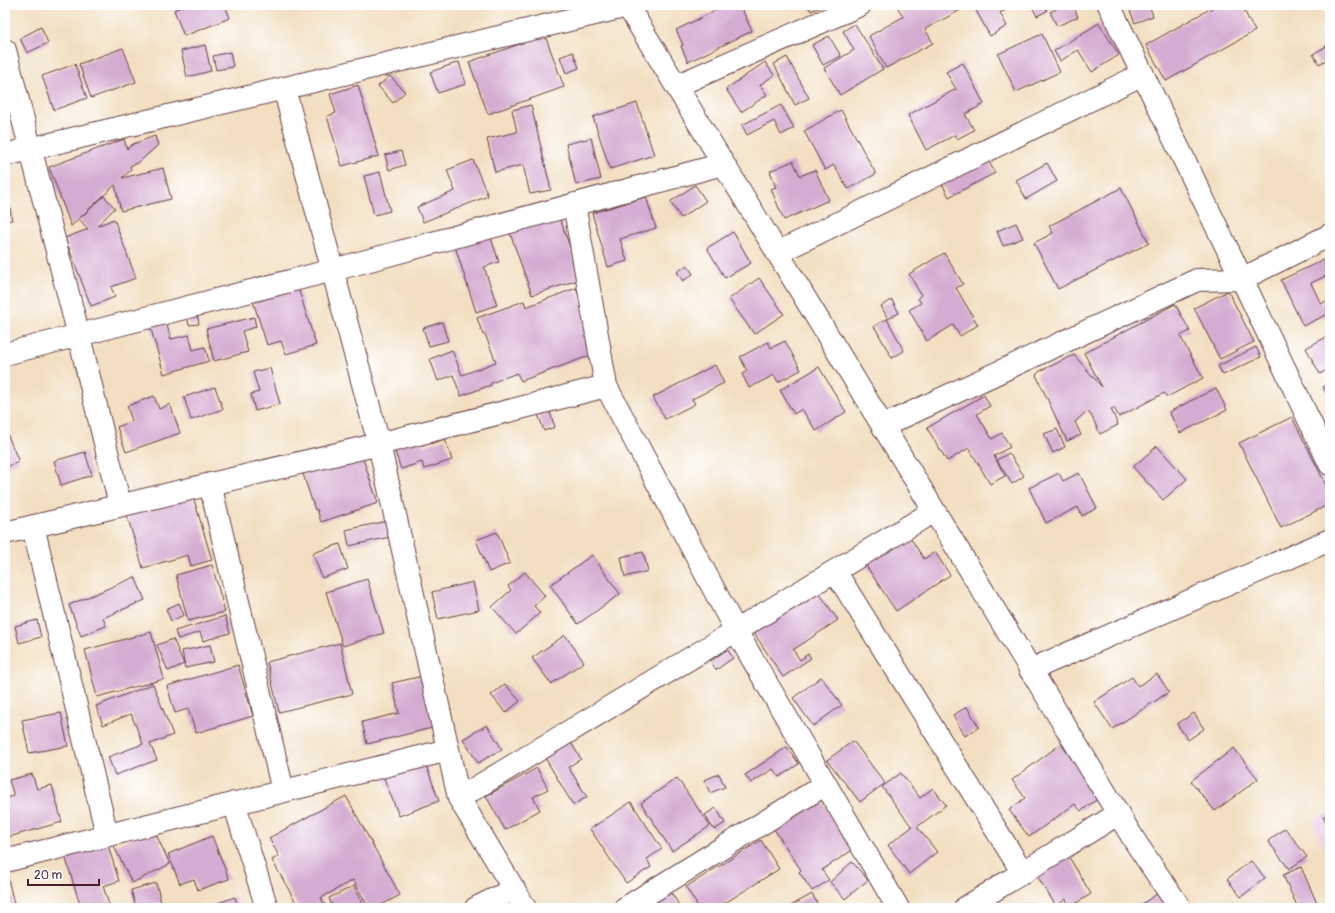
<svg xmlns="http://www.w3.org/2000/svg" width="1335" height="913" viewBox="0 0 1335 913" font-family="Pangolin,sans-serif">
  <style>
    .built { fill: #edd0e8 }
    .building { fill: #d4abd1 }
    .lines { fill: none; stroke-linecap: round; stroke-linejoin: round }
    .minor-casing { stroke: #633c42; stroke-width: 24 }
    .minor { stroke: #fff; stroke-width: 22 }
  </style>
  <rect width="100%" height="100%" fill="#fff"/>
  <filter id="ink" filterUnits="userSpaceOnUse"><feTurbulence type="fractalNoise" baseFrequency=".025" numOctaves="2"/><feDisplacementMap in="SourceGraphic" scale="8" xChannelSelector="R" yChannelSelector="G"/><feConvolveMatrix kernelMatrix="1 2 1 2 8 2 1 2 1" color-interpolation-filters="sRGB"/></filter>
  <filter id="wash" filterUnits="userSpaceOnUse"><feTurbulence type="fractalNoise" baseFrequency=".012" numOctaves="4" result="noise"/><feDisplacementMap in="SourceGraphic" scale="16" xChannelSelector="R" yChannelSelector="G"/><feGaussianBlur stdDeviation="0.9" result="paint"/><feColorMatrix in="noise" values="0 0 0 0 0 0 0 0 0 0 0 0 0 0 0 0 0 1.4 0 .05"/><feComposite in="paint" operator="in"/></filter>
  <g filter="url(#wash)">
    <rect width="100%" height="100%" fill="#f2dfc1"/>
    <path class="built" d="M 1330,813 L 1330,861 L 1312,821 Z"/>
    <g id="blocks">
      <path class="building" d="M 186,5 L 225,5 L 230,18 L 184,36 L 174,10 Z
        M 727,5 L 740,5 L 752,31 L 688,62 L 681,46 L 683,45 L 676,30 Z
        M 808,5 L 825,5 L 811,11 Z
        M 900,5 L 970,5 L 925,29 L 933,43 L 886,68 L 869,36 L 903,17 L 897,6 Z
        M 973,5 L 1014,5 L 1000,13 L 1007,26 L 990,36 Z
        M 1031,5 L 1045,5 L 1047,11 L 1037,16 Z
        M 1064,5 L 1073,5 L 1078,17 L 1057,26 L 1050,12 Z
        M 1136,5 L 1149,5 L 1153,16 L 1135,23 L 1129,8 Z
        M 1217,5 L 1241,5 L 1255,31 L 1166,81 L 1146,45 Z
        M 1099,23 L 1119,55 L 1092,72 L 1078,50 L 1060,61 L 1054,51 Z
        M 855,24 L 883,69 L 840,95 L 824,68 L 854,50 L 843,31 Z
        M 41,27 L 48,43 L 27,53 L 20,38 Z
        M 1042,34 L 1060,72 L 1016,92 L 998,54 Z
        M 545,35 L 564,87 L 488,114 L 469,62 Z
        M 829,36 L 841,56 L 823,65 L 812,45 Z
        M 1330,44 L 1330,58 L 1319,64 L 1313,54 Z
        M 205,45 L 211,71 L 187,77 L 181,51 Z
        M 123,48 L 136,82 L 91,98 L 79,64 Z
        M 230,52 L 233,67 L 216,70 L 213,56 Z
        M 573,52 L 579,68 L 566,73 L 560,57 Z
        M 787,57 L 809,98 L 795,105 L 774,64 Z
        M 459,62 L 466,84 L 438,93 L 430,72 Z
        M 765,62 L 774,75 L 760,85 L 767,95 L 741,112 L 726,89 Z
        M 963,63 L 984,104 L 965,114 L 974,130 L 957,139 L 955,135 L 926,150 L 908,115 L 956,89 L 946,72 Z
        M 75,64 L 87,98 L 54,110 L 42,76 Z
        M 390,76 L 405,92 L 393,103 L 378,86 Z
        M 358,85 L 379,156 L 342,166 L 327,116 L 336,113 L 330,94 Z
        M 637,103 L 654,155 L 610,169 L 593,117 Z
        M 531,105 L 551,190 L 530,194 L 523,165 L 495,172 L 487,139 L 517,132 L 512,110 Z
        M 781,105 L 794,128 L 781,135 L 774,121 L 747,135 L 742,125 Z
        M 841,110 L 876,174 L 848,189 L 834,165 L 825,170 L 804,131 Z
        M 155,136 L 158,145 L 138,163 L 130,166 L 131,170 L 122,178 L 163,168 L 171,199 L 121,211 L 115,185 L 71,226 L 49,167 L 124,139 L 127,149 L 133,144 Z
        M 591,138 L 601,179 L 576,185 L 566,144 Z
        M 401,151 L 405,165 L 389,170 L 385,155 Z
        M 985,154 L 995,173 L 949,197 L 939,178 Z
        M 473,160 L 488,196 L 423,222 L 417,207 L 455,191 L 447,170 Z
        M 793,161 L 800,176 L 815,170 L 829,200 L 784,220 L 771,189 L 776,187 L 770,171 Z
        M 1047,163 L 1057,181 L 1026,199 L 1016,180 Z
        M 380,172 L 390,211 L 374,215 L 364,176 Z
        M 695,185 L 706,201 L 681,218 L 670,202 Z
        M 1121,188 L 1149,243 L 1058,289 L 1034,243 L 1053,233 L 1049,226 Z
        M 104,196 L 115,208 L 97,226 L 114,219 L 136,278 L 111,287 L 115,297 L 91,306 L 65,238 L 88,229 L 79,219 Z
        M 646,197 L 656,228 L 620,239 L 627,261 L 608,267 L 592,213 Z
        M 10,207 L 12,220 L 5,221 L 5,208 Z
        M 559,216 L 581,279 L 532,295 L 510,233 Z
        M 1016,223 L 1023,238 L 1003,246 L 997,231 Z
        M 489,232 L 499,262 L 484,267 L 497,305 L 476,312 L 454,243 Z
        M 733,232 L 751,263 L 725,278 L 707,248 Z
        M 944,253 L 963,284 L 956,288 L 978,325 L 960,336 L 953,325 L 927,341 L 909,310 L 921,303 L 918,298 L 921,295 L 909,274 Z
        M 1323,260 L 1330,274 L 1311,283 L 1321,304 L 1330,299 L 1330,313 L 1303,326 L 1281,280 Z
        M 687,265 L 693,274 L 683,281 L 677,272 Z
        M 759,278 L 784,314 L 754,334 L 729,299 Z
        M 296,281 L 316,345 L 286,354 L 281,341 L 267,345 L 251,295 Z
        M 576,288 L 600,352 L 521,381 L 517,373 L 491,383 L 491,385 L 461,396 L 453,375 L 438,381 L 430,359 L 452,350 L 462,375 L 496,362 L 485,334 L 483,335 L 477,318 L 524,301 L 526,307 Z
        M 1228,291 L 1254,342 L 1220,359 L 1194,308 Z
        M 892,300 L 899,313 L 888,319 L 881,306 Z
        M 1175,304 L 1190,331 L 1180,336 L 1203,378 L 1167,397 L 1164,393 L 1119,417 L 1114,408 L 1111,409 L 1118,425 L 1100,434 L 1091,415 L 1087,411 L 1075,422 L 1081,435 L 1067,441 L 1036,375 L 1040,371 L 1074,355 L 1102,387 L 1084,353 Z
        M 196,308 L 199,324 L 189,325 L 186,311 Z
        M 164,315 L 171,339 L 189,335 L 193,350 L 205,347 L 209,361 L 164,374 L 148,319 Z
        M 254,317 L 256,327 L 242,331 L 248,352 L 214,361 L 206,329 Z
        M 887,319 L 904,351 L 892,358 L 874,326 Z
        M 442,322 L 448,341 L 429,346 L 423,328 Z
        M 1330,335 L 1330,368 L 1320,374 L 1306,348 Z
        M 785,341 L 801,370 L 778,382 L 774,375 L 749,388 L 742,374 L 747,371 L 740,357 L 768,342 L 771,348 Z
        M 1256,347 L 1261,357 L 1223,375 L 1218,366 Z
        M 715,365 L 724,383 L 692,399 L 695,404 L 665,419 L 653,397 Z
        M 819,367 L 846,412 L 816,431 L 802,409 L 794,414 L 780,390 Z
        M 270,368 L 280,404 L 255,411 L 251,394 L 259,392 L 253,372 Z
        M 1330,384 L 1330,400 L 1323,387 Z
        M 215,387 L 223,409 L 191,420 L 184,397 Z
        M 1216,388 L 1227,410 L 1180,433 L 1169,412 Z
        M 984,395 L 990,406 L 977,414 L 992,439 L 1002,433 L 1010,447 L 994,456 L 1005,476 L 990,484 L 969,448 L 947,461 L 927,428 Z
        M 154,396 L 159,409 L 170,404 L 180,433 L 126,452 L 117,427 L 132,421 L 127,406 Z
        M 548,407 L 555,427 L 544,431 L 537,411 Z
        M 1292,417 L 1330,493 L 1330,504 L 1281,528 L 1239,443 Z
        M 1057,429 L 1065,447 L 1053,453 L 1044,434 Z
        M 418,430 L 423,446 L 445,439 L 452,460 L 424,469 L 422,462 L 401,469 L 391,440 Z
        M 5,431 L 6,431 L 19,462 L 5,467 Z
        M 1157,446 L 1187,479 L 1163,500 L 1133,467 Z
        M 359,447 L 378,503 L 321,522 L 317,509 L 315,510 L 301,468 Z
        M 85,452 L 92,475 L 61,485 L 54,461 Z
        M 1009,453 L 1024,476 L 1012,484 L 997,460 Z
        M 1059,473 L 1063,481 L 1079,473 L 1097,508 L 1082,516 L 1078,507 L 1046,523 L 1029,488 Z
        M 192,493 L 212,560 L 191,566 L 188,555 L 143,568 L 126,512 Z
        M 387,521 L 390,537 L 349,546 L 346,530 Z
        M 497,532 L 510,563 L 489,572 L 476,540 Z
        M 909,536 L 924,559 L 935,552 L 950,575 L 896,611 L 865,564 Z
        M 340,544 L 348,569 L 322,578 L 313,553 Z
        M 643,552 L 648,571 L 625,577 L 621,557 Z
        M 592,555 L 620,594 L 578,624 L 550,585 Z
        M 212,565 L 225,612 L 188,621 L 176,575 Z
        M 525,572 L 545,596 L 534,606 L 540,613 L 516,634 L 492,607 L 511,590 L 508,586 Z
        M 135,577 L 145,600 L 103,618 L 106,626 L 81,636 L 69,605 Z
        M 367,579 L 384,633 L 343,646 L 326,592 Z
        M 473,582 L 479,610 L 438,619 L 432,592 Z
        M 817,590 L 838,620 L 793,650 L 800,660 L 808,654 L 811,658 L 783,677 L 754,633 Z
        M 179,603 L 184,615 L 171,621 L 166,609 Z
        M 225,616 L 230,633 L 203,641 L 200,632 L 178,639 L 175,631 Z
        M 37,620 L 41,637 L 19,643 L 15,626 Z
        M 151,632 L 164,679 L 97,697 L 85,650 Z
        M 565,635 L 584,662 L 551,684 L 532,658 Z
        M 173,639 L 184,664 L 168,671 L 157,645 Z
        M 340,643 L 352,694 L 279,712 L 267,662 Z
        M 210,645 L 214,662 L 185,668 L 182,651 Z
        M 727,649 L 733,658 L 716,670 L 711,661 Z
        M 238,665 L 253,716 L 196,733 L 188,709 L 175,713 L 167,686 Z
        M 1157,674 L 1169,692 L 1112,729 L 1094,702 L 1132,677 L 1138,686 Z
        M 423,676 L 436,727 L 367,744 L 362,722 L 399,713 L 392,683 Z
        M 821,677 L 842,705 L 813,726 L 793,698 Z
        M 153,684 L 173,735 L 150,744 L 157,760 L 115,775 L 108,757 L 143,744 L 131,714 L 103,725 L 96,706 Z
        M 505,684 L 520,701 L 506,713 L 491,695 Z
        M 967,707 L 979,727 L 965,736 L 953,715 Z
        M 61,713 L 68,746 L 29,753 L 22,720 Z
        M 1194,713 L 1204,729 L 1188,740 L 1177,724 Z
        M 487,725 L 502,749 L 478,763 L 463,739 Z
        M 570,741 L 581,759 L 568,767 L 587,797 L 573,805 L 544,756 Z
        M 853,741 L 885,783 L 860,802 L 827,760 Z
        M 1061,744 L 1099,798 L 1081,811 L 1075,804 L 1029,837 L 1009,810 L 1025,798 L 1012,780 Z
        M 787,747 L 799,764 L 779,777 L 773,769 L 751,783 L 745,775 Z
        M 1234,748 L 1258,779 L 1215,811 L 1191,781 Z
        M 425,762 L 439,801 L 399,816 L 384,778 Z
        M 537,768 L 548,789 L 533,797 L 540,810 L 505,830 L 486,796 Z
        M 901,773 L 920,798 L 933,788 L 946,805 L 917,827 L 937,852 L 909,874 L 888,845 L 912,827 L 882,787 Z
        M 32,774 L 37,789 L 52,785 L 62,822 L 5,838 L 5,798 L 14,796 L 9,780 Z
        M 719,774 L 725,787 L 710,793 L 704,780 Z
        M 677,778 L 710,826 L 672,851 L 641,803 Z
        M 346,796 L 400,895 L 376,908 L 369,908 L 353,880 L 321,898 L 325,906 L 321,908 L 299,908 L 272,860 L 279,856 L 269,838 Z
        M 820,798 L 854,849 L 822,870 L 829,880 L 812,891 L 799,872 L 801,870 L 774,829 Z
        M 631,802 L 662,849 L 647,859 L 651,867 L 626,883 L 590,829 Z
        M 716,808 L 725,823 L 714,830 L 705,815 Z
        M 1330,813 L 1330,830 L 1323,817 Z
        M 153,828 L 170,864 L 132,883 L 114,846 Z
        M 1285,828 L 1307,857 L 1289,869 L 1268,841 Z
        M 212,836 L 229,879 L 198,890 L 194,879 L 180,884 L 168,854 Z
        M 761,840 L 779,869 L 717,908 L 699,908 L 686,887 Z
        M 107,842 L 119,881 L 103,886 L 110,908 L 81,908 L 65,856 Z
        M 1069,857 L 1091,894 L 1070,907 L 1066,899 L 1056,906 L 1037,876 Z
        M 1251,861 L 1265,878 L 1241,897 L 1227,879 Z
        M 852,862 L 868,880 L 845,899 L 830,882 Z
        M 1301,867 L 1319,908 L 1298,908 L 1283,875 Z
        M 5,870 L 6,870 L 15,908 L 5,908 Z
        M 156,883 L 161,902 L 136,908 L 131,890 Z
        M 354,886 L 365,908 L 333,908 L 329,898 Z
        M 669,889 L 681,908 L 640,908 Z
        M 812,894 L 820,908 L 787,908 Z
        M 1157,894 L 1166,908 L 1136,908 Z
        M 235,897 L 238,908 L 204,908 Z
        M 511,902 L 515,908 L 501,908 Z
        M 1033,902 L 1037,908 L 1026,908 Z"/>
    </g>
  </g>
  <g filter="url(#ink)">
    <use href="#blocks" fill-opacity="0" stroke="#633c42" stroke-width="1"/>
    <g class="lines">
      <defs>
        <path id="minor" d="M 627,5 L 1136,843 L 1180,908
          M 1109,5 L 1242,279 L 1330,464
          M 5,50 L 79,336 L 120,505
          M 676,86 L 860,5
          M 284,88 L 379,444 L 459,798 L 525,908
          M 5,155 L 628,6
          M 574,204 L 606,386
          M 777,253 L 1143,74
          M 5,354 L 333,270 L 723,164
          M 883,426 L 1197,280 L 1242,279 L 1330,235
          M 210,484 L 283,791
          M 33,526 L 107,835
          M 5,533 L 379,444 L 606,386 L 736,631 L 898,908
          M 835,571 L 1023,873
          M 1030,670 L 1330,540
          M 459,798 L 934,511
          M 234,803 L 267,908
          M 5,861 L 448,750
          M 476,908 L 514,889
          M 625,908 L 826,784
          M 965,908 L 1118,814"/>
      </defs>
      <use href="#minor" class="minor-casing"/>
      <use href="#minor" class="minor"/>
    </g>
  </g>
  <rect width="1335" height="913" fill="none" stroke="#fff" stroke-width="20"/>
  <path d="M28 879v6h71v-6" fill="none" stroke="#4a1f2b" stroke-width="2"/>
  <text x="34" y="879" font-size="12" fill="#4a1f2b" stroke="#ffffff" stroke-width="3" paint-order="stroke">20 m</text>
</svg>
